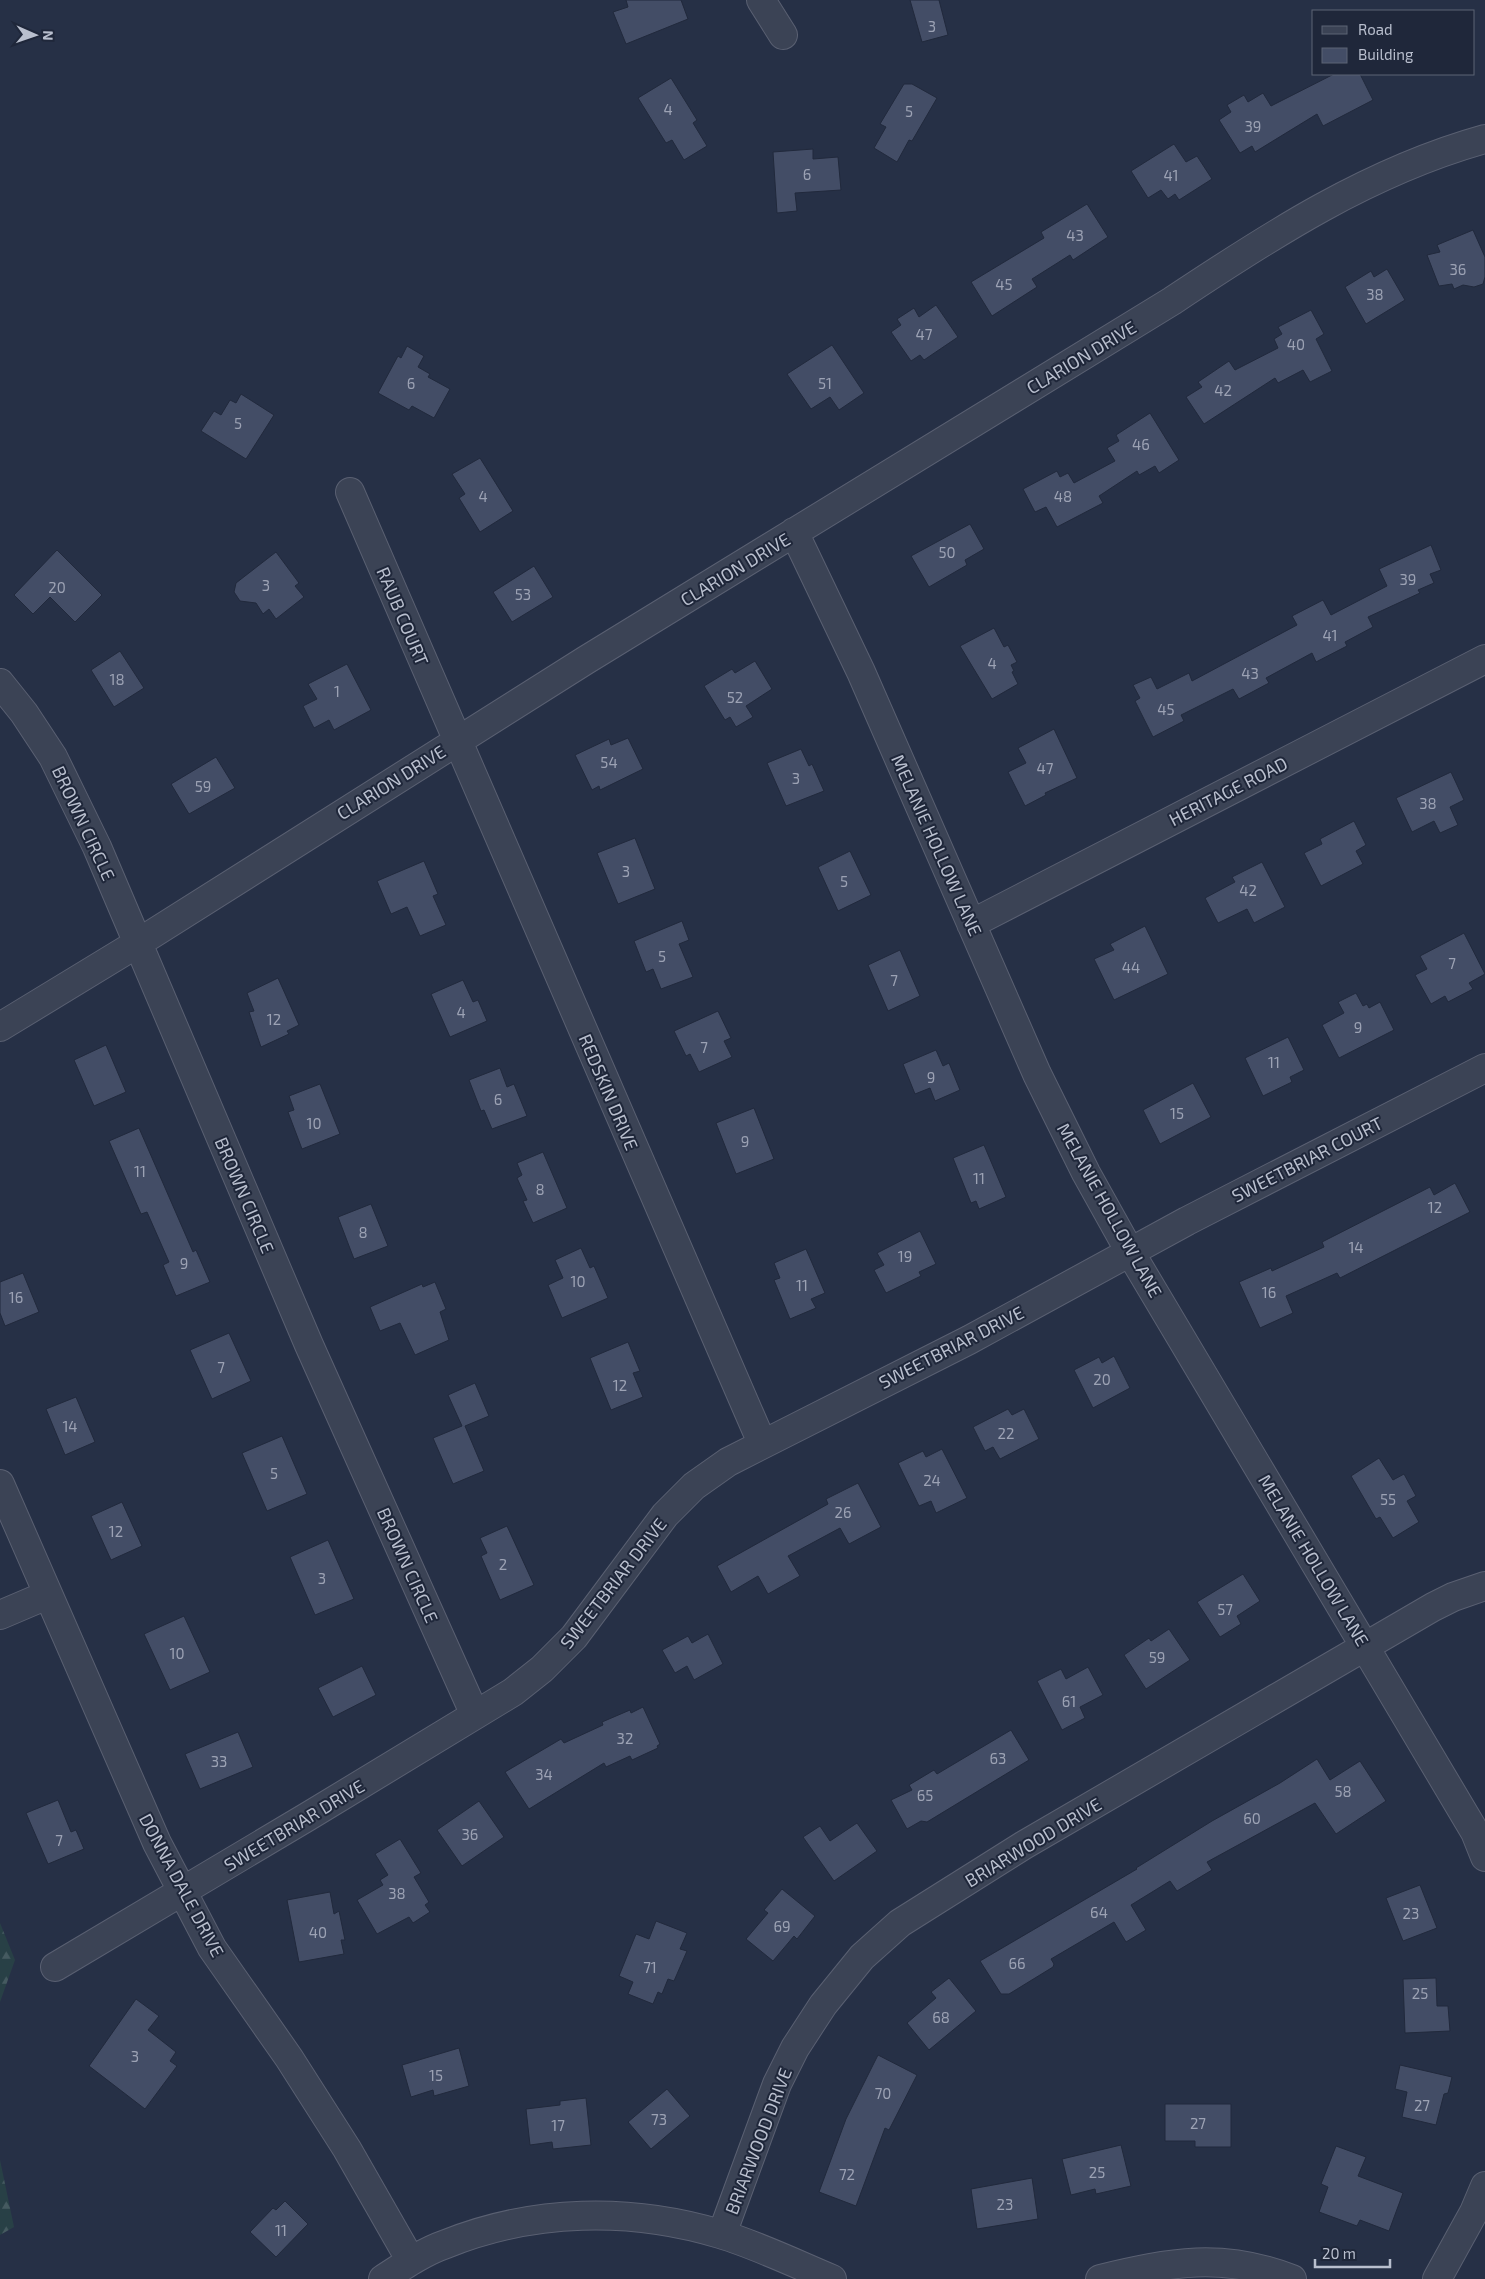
<svg xmlns="http://www.w3.org/2000/svg" width="1485" height="2279" viewBox="0 0 1485 2279" font-family="'Exo 2',sans-serif">
  <style>
    .forest { fill: url(#forest-firs) }
    .building { fill: #434d66; stroke: #21293c }
    .lines { fill: none; stroke-linecap: round; stroke-linejoin: round }
    .minor-casing { stroke: #5a6072; stroke-width: 30 }
    .minor { stroke: #3b4355; stroke-width: 28 }
    .labels { text-anchor: middle; dominant-baseline: central; stroke-width: 4; stroke-linejoin: round; paint-order: stroke }
    .number-label { font-size: 15px; fill: #9ca2b4 }
    .street-label { font-size: 18px; fill: #b9bfce; stroke: #1f273a }
  </style>
  <defs>
    <pattern id="forest-firs" width="22" height="20" patternUnits="userSpaceOnUse" patternTransform="scale(1.25)"><rect width="22" height="20" fill="#284046"/><path d="M5 1l3.5 6h-7zM16 11l3.5 6h-7z" fill="#455a60"/></pattern>
  </defs>
  <rect width="100%" height="100%" fill="#263046"/>
  <path class="forest" d="M 0,1923 L 15,1960 L 0,2002 Z
    M 0,2160 L 14,2227 L 0,2235 Z"/>
  <path class="building" d="M 626,0 L 681,0 L 688,19 L 626,44 L 613,12 L 628,7 Z
    M 910,0 L 939,0 L 948,35 L 922,42 Z
    M 1334,74 L 1360,74 L 1373,100 L 1323,126 L 1317,114 L 1255,152 L 1252,146 L 1240,153 L 1219,120 L 1231,112 L 1227,105 L 1244,95 L 1248,102 L 1263,93 L 1271,106 Z
    M 671,78 L 697,120 L 693,123 L 707,146 L 684,160 L 672,140 L 666,143 L 638,98 Z
    M 904,84 L 912,84 L 937,98 L 912,141 L 909,140 L 897,162 L 874,148 L 886,127 L 880,124 Z
    M 1174,144 L 1186,162 L 1197,156 L 1212,179 L 1179,200 L 1175,194 L 1168,199 L 1161,190 L 1148,198 L 1131,171 Z
    M 813,149 L 813,159 L 838,157 L 841,190 L 795,193 L 797,211 L 777,213 L 773,152 Z
    M 1087,204 L 1108,237 L 1073,260 L 1070,255 L 1032,279 L 1037,287 L 992,316 L 971,282 L 1044,238 L 1041,232 Z
    M 1473,230 L 1485,257 L 1485,277 L 1483,284 L 1474,287 L 1463,285 L 1454,289 L 1452,284 L 1439,286 L 1427,255 L 1440,252 L 1437,245 Z
    M 1387,269 L 1405,300 L 1366,324 L 1345,287 L 1371,271 L 1374,277 Z
    M 936,305 L 958,337 L 924,360 L 920,355 L 911,361 L 891,332 L 901,325 L 897,319 L 914,308 L 919,317 Z
    M 1311,310 L 1324,334 L 1316,339 L 1332,371 L 1310,382 L 1303,370 L 1278,383 L 1275,378 L 1204,424 L 1186,397 L 1202,387 L 1198,382 L 1229,361 L 1235,370 L 1278,348 L 1274,339 L 1282,334 L 1278,327 Z
    M 832,345 L 864,393 L 839,410 L 830,397 L 811,409 L 787,374 Z
    M 407,346 L 424,356 L 418,367 L 430,374 L 428,377 L 450,389 L 434,418 L 412,406 L 409,410 L 378,393 L 398,356 L 401,358 Z
    M 241,394 L 274,415 L 246,459 L 201,431 L 214,411 L 221,415 L 230,400 L 236,403 Z
    M 1150,413 L 1179,460 L 1159,473 L 1155,466 L 1139,475 L 1137,471 L 1099,496 L 1103,503 L 1057,527 L 1046,507 L 1035,512 L 1023,489 L 1057,471 L 1060,477 L 1068,473 L 1074,483 L 1115,461 L 1107,448 L 1119,441 L 1116,435 Z
    M 480,458 L 513,511 L 480,532 L 459,498 L 465,494 L 452,474 Z
    M 970,524 L 984,549 L 965,560 L 967,565 L 929,587 L 911,556 Z
    M 1431,545 L 1441,570 L 1430,574 L 1434,583 L 1418,590 L 1420,593 L 1368,617 L 1373,627 L 1345,642 L 1347,646 L 1316,662 L 1312,653 L 1266,678 L 1269,683 L 1239,699 L 1233,689 L 1181,715 L 1184,721 L 1153,737 L 1135,701 L 1140,698 L 1133,685 L 1151,677 L 1157,689 L 1189,673 L 1192,681 L 1297,625 L 1292,616 L 1323,600 L 1331,615 L 1387,586 L 1379,569 Z
    M 57,550 L 102,595 L 75,622 L 50,597 L 33,614 L 14,595 Z
    M 276,552 L 299,583 L 295,586 L 304,597 L 276,619 L 269,609 L 263,614 L 256,603 L 240,601 L 234,592 L 236,583 Z
    M 534,566 L 553,597 L 512,622 L 493,592 Z
    M 994,628 L 1004,647 L 1008,645 L 1017,662 L 1011,665 L 1014,671 L 1012,672 L 1018,684 L 992,699 L 960,646 Z
    M 120,651 L 144,688 L 114,707 L 91,670 Z
    M 755,661 L 772,689 L 746,706 L 753,717 L 736,727 L 730,717 L 725,720 L 704,686 L 732,669 L 735,673 Z
    M 347,664 L 371,710 L 334,730 L 329,720 L 314,728 L 303,706 L 317,699 L 308,684 Z
    M 1054,729 L 1077,778 L 1045,793 L 1046,795 L 1025,806 L 1008,772 L 1026,763 L 1018,748 Z
    M 628,738 L 643,769 L 600,790 L 599,786 L 592,790 L 575,755 L 609,739 L 611,745 Z
    M 801,749 L 809,766 L 812,764 L 824,791 L 786,806 L 767,763 Z
    M 216,757 L 235,788 L 189,814 L 171,784 Z
    M 1451,772 L 1464,800 L 1450,807 L 1458,825 L 1440,833 L 1434,821 L 1412,832 L 1396,798 Z
    M 1354,821 L 1366,845 L 1356,851 L 1363,864 L 1321,886 L 1304,853 L 1322,844 L 1320,839 Z
    M 635,838 L 655,889 L 618,904 L 597,853 Z
    M 850,851 L 871,895 L 838,911 L 818,867 Z
    M 424,861 L 438,894 L 433,896 L 446,925 L 420,936 L 407,907 L 391,914 L 377,881 Z
    M 1262,862 L 1285,907 L 1254,923 L 1247,909 L 1218,923 L 1205,898 L 1235,882 L 1232,877 Z
    M 682,921 L 689,940 L 679,944 L 693,977 L 661,989 L 653,969 L 646,972 L 634,941 Z
    M 1145,926 L 1168,974 L 1114,1000 L 1094,959 L 1114,950 L 1110,944 Z
    M 1464,933 L 1485,974 L 1469,983 L 1473,989 L 1448,1002 L 1445,996 L 1431,1004 L 1415,975 L 1427,969 L 1420,956 Z
    M 900,950 L 920,996 L 888,1011 L 868,965 Z
    M 278,978 L 299,1025 L 287,1031 L 289,1034 L 261,1047 L 249,1012 L 254,1011 L 247,993 Z
    M 463,980 L 473,1002 L 478,1000 L 487,1021 L 450,1037 L 431,994 Z
    M 1356,993 L 1363,1006 L 1367,1004 L 1369,1008 L 1380,1002 L 1394,1030 L 1339,1058 L 1322,1025 L 1344,1013 L 1338,1002 Z
    M 718,1011 L 731,1038 L 724,1041 L 732,1057 L 699,1072 L 690,1054 L 686,1056 L 674,1031 Z
    M 1288,1037 L 1304,1070 L 1290,1077 L 1292,1082 L 1263,1096 L 1245,1058 Z
    M 106,1045 L 126,1092 L 94,1106 L 74,1060 Z
    M 936,1050 L 943,1066 L 949,1063 L 960,1090 L 935,1101 L 930,1088 L 915,1094 L 903,1064 Z
    M 500,1068 L 507,1087 L 514,1084 L 527,1116 L 492,1129 L 484,1110 L 481,1111 L 469,1080 Z
    M 1193,1083 L 1211,1117 L 1160,1144 L 1143,1110 Z
    M 320,1084 L 340,1134 L 302,1149 L 288,1112 L 294,1110 L 289,1096 Z
    M 754,1108 L 774,1159 L 736,1174 L 716,1123 Z
    M 139,1128 L 193,1252 L 196,1250 L 210,1282 L 176,1296 L 163,1265 L 169,1262 L 147,1212 L 141,1214 L 109,1141 Z
    M 984,1145 L 1006,1197 L 979,1209 L 976,1201 L 971,1203 L 953,1158 Z
    M 543,1152 L 567,1208 L 533,1223 L 523,1201 L 527,1200 L 517,1178 L 522,1175 L 517,1163 Z
    M 1455,1183 L 1470,1212 L 1340,1278 L 1337,1273 L 1286,1296 L 1293,1313 L 1260,1328 L 1239,1282 L 1271,1268 L 1272,1271 L 1324,1247 L 1322,1242 L 1430,1187 L 1434,1195 Z
    M 371,1204 L 388,1246 L 354,1259 L 338,1217 Z
    M 920,1231 L 936,1264 L 919,1272 L 921,1276 L 886,1293 L 874,1270 L 884,1265 L 877,1253 Z
    M 581,1248 L 590,1268 L 594,1266 L 608,1298 L 562,1318 L 548,1285 L 563,1278 L 555,1260 Z
    M 806,1249 L 825,1293 L 811,1299 L 816,1308 L 790,1319 L 774,1280 L 780,1278 L 774,1263 Z
    M 23,1273 L 39,1312 L 5,1326 L 0,1313 L 0,1282 Z
    M 435,1282 L 446,1309 L 440,1312 L 449,1340 L 415,1355 L 400,1323 L 380,1331 L 370,1307 L 422,1284 L 423,1287 Z
    M 229,1333 L 251,1381 L 212,1399 L 190,1350 Z
    M 628,1342 L 640,1371 L 633,1373 L 643,1397 L 611,1410 L 590,1358 Z
    M 1114,1356 L 1130,1388 L 1093,1408 L 1074,1370 L 1099,1357 L 1102,1363 Z
    M 475,1383 L 489,1416 L 465,1426 L 484,1471 L 453,1484 L 433,1438 L 462,1426 L 448,1395 Z
    M 76,1397 L 95,1442 L 65,1455 L 46,1409 Z
    M 1008,1409 L 1012,1415 L 1024,1409 L 1039,1439 L 1000,1459 L 993,1447 L 985,1451 L 973,1427 Z
    M 282,1436 L 307,1494 L 267,1511 L 242,1453 Z
    M 942,1449 L 967,1498 L 936,1513 L 931,1501 L 919,1506 L 898,1463 L 923,1451 L 926,1457 Z
    M 1379,1458 L 1393,1480 L 1404,1474 L 1416,1496 L 1407,1501 L 1419,1522 L 1393,1538 L 1380,1517 L 1376,1519 L 1351,1476 Z
    M 858,1483 L 881,1527 L 849,1544 L 840,1528 L 788,1556 L 800,1576 L 768,1594 L 758,1576 L 731,1592 L 717,1566 L 828,1504 L 826,1499 Z
    M 122,1502 L 142,1546 L 111,1560 L 91,1516 Z
    M 507,1526 L 534,1585 L 500,1600 L 481,1556 L 487,1553 L 480,1538 Z
    M 328,1540 L 354,1599 L 315,1615 L 290,1557 Z
    M 1243,1574 L 1260,1601 L 1237,1616 L 1241,1624 L 1220,1637 L 1197,1602 Z
    M 184,1616 L 210,1672 L 170,1690 L 144,1634 Z
    M 1169,1629 L 1190,1660 L 1146,1689 L 1124,1655 L 1149,1638 L 1151,1641 Z
    M 708,1634 L 723,1664 L 694,1680 L 687,1666 L 675,1673 L 662,1650 L 688,1636 L 692,1643 Z
    M 362,1666 L 376,1695 L 333,1717 L 318,1688 Z
    M 1088,1667 L 1103,1695 L 1080,1707 L 1085,1718 L 1062,1730 L 1037,1681 L 1061,1669 L 1066,1679 Z
    M 643,1707 L 660,1744 L 657,1746 L 658,1748 L 632,1760 L 630,1756 L 606,1767 L 604,1763 L 529,1809 L 505,1772 L 561,1739 L 564,1743 L 603,1725 L 602,1722 L 630,1710 L 631,1713 Z
    M 1011,1730 L 1029,1760 L 927,1822 L 921,1821 L 907,1829 L 891,1800 L 912,1790 L 909,1785 L 934,1770 L 937,1774 Z
    M 238,1732 L 253,1767 L 200,1789 L 185,1754 Z
    M 1317,1759 L 1330,1780 L 1360,1761 L 1386,1801 L 1336,1834 L 1315,1803 L 1207,1862 L 1212,1870 L 1177,1891 L 1170,1881 L 1131,1905 L 1146,1930 L 1126,1942 L 1114,1922 L 1051,1959 L 1054,1964 L 1053,1967 L 1009,1994 L 1001,1994 L 980,1961 L 1137,1869 L 1136,1868 L 1212,1821 L 1280,1783 Z
    M 58,1800 L 71,1832 L 76,1830 L 84,1849 L 48,1864 L 26,1813 Z
    M 479,1801 L 504,1837 L 462,1866 L 437,1830 Z
    M 857,1823 L 877,1851 L 834,1881 L 803,1837 L 820,1826 L 830,1841 Z
    M 400,1839 L 421,1873 L 414,1877 L 429,1902 L 425,1905 L 430,1912 L 413,1923 L 409,1917 L 377,1934 L 357,1900 L 383,1885 L 380,1880 L 388,1875 L 375,1854 Z
    M 1420,1885 L 1437,1928 L 1403,1941 L 1386,1898 Z
    M 782,1889 L 815,1916 L 797,1939 L 794,1936 L 773,1961 L 746,1939 L 768,1913 L 764,1910 Z
    M 330,1892 L 334,1914 L 339,1911 L 345,1940 L 341,1940 L 344,1954 L 299,1962 L 287,1900 Z
    M 656,1921 L 687,1933 L 680,1949 L 687,1951 L 674,1981 L 668,1979 L 662,1994 L 658,1992 L 653,2004 L 628,1994 L 633,1982 L 619,1976 L 636,1934 L 649,1939 Z
    M 949,1978 L 976,2011 L 929,2050 L 907,2023 L 936,1998 L 931,1992 Z
    M 1436,1978 L 1437,2006 L 1448,2006 L 1450,2031 L 1405,2033 L 1403,1979 Z
    M 136,1999 L 159,2016 L 148,2030 L 176,2052 L 170,2061 L 177,2066 L 145,2109 L 89,2066 Z
    M 459,2048 L 469,2086 L 434,2096 L 433,2090 L 411,2097 L 402,2065 Z
    M 878,2055 L 917,2075 L 889,2130 L 885,2128 L 856,2206 L 819,2192 L 846,2119 Z
    M 1400,2065 L 1452,2077 L 1448,2093 L 1444,2094 L 1436,2125 L 1402,2117 L 1407,2092 L 1395,2089 Z
    M 667,2089 L 690,2116 L 651,2149 L 628,2122 Z
    M 586,2098 L 591,2145 L 553,2149 L 552,2142 L 530,2145 L 526,2109 L 560,2105 L 560,2101 Z
    M 1165,2104 L 1231,2104 L 1231,2147 L 1195,2147 L 1195,2141 L 1165,2141 Z
    M 1121,2145 L 1131,2186 L 1096,2194 L 1095,2189 L 1071,2195 L 1062,2159 Z
    M 1336,2146 L 1366,2157 L 1358,2176 L 1403,2193 L 1389,2231 L 1360,2220 L 1357,2226 L 1319,2212 L 1328,2187 L 1321,2184 Z
    M 1032,2178 L 1038,2219 L 977,2229 L 971,2189 Z
    M 285,2201 L 308,2224 L 276,2257 L 250,2232 L 273,2208 L 276,2210 Z"/>
  <g class="lines">
    <defs>
      <path id="minor" d="M 761,0 L 783,35
        M 350,492 L 762,1443
        M 794,532 L 861,672 L 1037,1074 L 1086,1173 L 1130,1252 L 1475,1832 L 1485,1857
        M 0,683 L 24,713 L 53,757 L 97,847 L 309,1345 L 475,1715
        M 971,924 L 1485,659
        M 0,1027 L 138,943 L 586,660 L 1172,301 C 1271,235 1370,171 1485,139
        M 0,1484 L 157,1843 L 212,1948 L 289,2058 L 347,2149 L 411,2261
        M 0,1615 L 47,1595
        M 55,1967 L 307,1817 L 513,1692 L 542,1669 L 574,1637 L 665,1515 L 694,1486 L 728,1462 L 969,1340 L 1187,1221 L 1485,1068
        M 722,2234 L 777,2084 L 795,2048 L 823,2005 L 862,1957 L 900,1923 L 1024,1845 L 1433,1607 L 1453,1597 L 1485,1586
        M 383,2279 C 403,2266 423,2252 446,2244 C 533,2209 630,2207 720,2234 C 757,2245 796,2264 832,2279
        M 1100,2279 C 1171,2262 1222,2252 1292,2279
        M 1437,2279 L 1474,2212 L 1485,2186"/>
    </defs>
    <use href="#minor" class="minor-casing"/>
    <use href="#minor" class="minor"/>
  </g>
  <g class="labels">
    <g class="number-label">
      <text x="932" y="26">3</text>
      <text x="668" y="109">4</text>
      <text x="909" y="111">5</text>
      <text x="1253" y="126">39</text>
      <text x="807" y="174">6</text>
      <text x="1171" y="175">41</text>
      <text x="1075" y="235">43</text>
      <text x="1458" y="269">36</text>
      <text x="1004" y="284">45</text>
      <text x="1375" y="294">38</text>
      <text x="924" y="334">47</text>
      <text x="1296" y="344">40</text>
      <text x="411" y="383">6</text>
      <text x="825" y="383">51</text>
      <text x="1223" y="390">42</text>
      <text x="238" y="423">5</text>
      <text x="1141" y="444">46</text>
      <text x="483" y="496">4</text>
      <text x="1063" y="496">48</text>
      <text x="947" y="552">50</text>
      <text x="1408" y="579">39</text>
      <text x="266" y="585">3</text>
      <text x="57" y="587">20</text>
      <text x="523" y="594">53</text>
      <text x="1330" y="635">41</text>
      <text x="992" y="663">4</text>
      <text x="1250" y="673">43</text>
      <text x="117" y="679">18</text>
      <text x="337" y="691">1</text>
      <text x="735" y="697">52</text>
      <text x="1166" y="709">45</text>
      <text x="609" y="762">54</text>
      <text x="1045" y="768">47</text>
      <text x="796" y="778">3</text>
      <text x="203" y="786">59</text>
      <text x="1428" y="803">38</text>
      <text x="626" y="871">3</text>
      <text x="844" y="881">5</text>
      <text x="1248" y="890">42</text>
      <text x="662" y="956">5</text>
      <text x="1452" y="963">7</text>
      <text x="1131" y="967">44</text>
      <text x="894" y="980">7</text>
      <text x="461" y="1012">4</text>
      <text x="274" y="1019">12</text>
      <text x="1358" y="1027">9</text>
      <text x="704" y="1047">7</text>
      <text x="1274" y="1062">11</text>
      <text x="931" y="1077">9</text>
      <text x="498" y="1099">6</text>
      <text x="1177" y="1113">15</text>
      <text x="314" y="1123">10</text>
      <text x="745" y="1141">9</text>
      <text x="140" y="1171">11</text>
      <text x="979" y="1178">11</text>
      <text x="540" y="1189">8</text>
      <text x="1435" y="1207">12</text>
      <text x="363" y="1232">8</text>
      <text x="1356" y="1247">14</text>
      <text x="905" y="1256">19</text>
      <text x="184" y="1263">9</text>
      <text x="578" y="1281">10</text>
      <text x="802" y="1285">11</text>
      <text x="1269" y="1292">16</text>
      <text x="16" y="1297">16</text>
      <text x="221" y="1367">7</text>
      <text x="1102" y="1379">20</text>
      <text x="620" y="1385">12</text>
      <text x="70" y="1426">14</text>
      <text x="1006" y="1433">22</text>
      <text x="274" y="1473">5</text>
      <text x="932" y="1480">24</text>
      <text x="1388" y="1499">55</text>
      <text x="843" y="1512">26</text>
      <text x="116" y="1531">12</text>
      <text x="503" y="1564">2</text>
      <text x="322" y="1578">3</text>
      <text x="1225" y="1609">57</text>
      <text x="177" y="1653">10</text>
      <text x="1157" y="1657">59</text>
      <text x="1069" y="1701">61</text>
      <text x="625" y="1738">32</text>
      <text x="998" y="1758">63</text>
      <text x="219" y="1761">33</text>
      <text x="544" y="1774">34</text>
      <text x="1343" y="1791">58</text>
      <text x="925" y="1795">65</text>
      <text x="1252" y="1818">60</text>
      <text x="470" y="1834">36</text>
      <text x="59" y="1840">7</text>
      <text x="397" y="1893">38</text>
      <text x="1099" y="1912">64</text>
      <text x="1411" y="1913">23</text>
      <text x="782" y="1926">69</text>
      <text x="318" y="1932">40</text>
      <text x="1017" y="1963">66</text>
      <text x="650" y="1967">71</text>
      <text x="1420" y="1993">25</text>
      <text x="941" y="2017">68</text>
      <text x="135" y="2056">3</text>
      <text x="436" y="2075">15</text>
      <text x="883" y="2093">70</text>
      <text x="1422" y="2105">27</text>
      <text x="659" y="2119">73</text>
      <text x="1198" y="2123">27</text>
      <text x="558" y="2125">17</text>
      <text x="1097" y="2172">25</text>
      <text x="847" y="2174">72</text>
      <text x="1005" y="2204">23</text>
      <text x="281" y="2230">11</text>
    </g>
    <g class="street-label">
      <text transform="translate(1081 357) rotate(-31)">CLARION DRIVE</text>
      <text transform="translate(735 569) rotate(-31)">CLARION DRIVE</text>
      <text transform="translate(403 616) rotate(67)">RAUB COURT</text>
      <text transform="translate(391 782) rotate(-32)">CLARION DRIVE</text>
      <text transform="translate(1228 791) rotate(-27)">HERITAGE ROAD</text>
      <text transform="translate(84 823) rotate(65)">BROWN CIRCLE</text>
      <text transform="translate(937 845) rotate(66)">MELANIE HOLLOW LANE</text>
      <text transform="translate(609 1092) rotate(67)">REDSKIN DRIVE</text>
      <text transform="translate(1307 1159) rotate(-27)">SWEETBRIAR COURT</text>
      <text transform="translate(245 1195) rotate(67)">BROWN CIRCLE</text>
      <text transform="translate(1110 1210) rotate(61)">MELANIE HOLLOW LANE</text>
      <text transform="translate(951 1347) rotate(-27)">SWEETBRIAR DRIVE</text>
      <text transform="translate(1314 1560) rotate(59)">MELANIE HOLLOW LANE</text>
      <text transform="translate(408 1565) rotate(66)">BROWN CIRCLE</text>
      <text transform="translate(613 1583) rotate(-52)">SWEETBRIAR DRIVE</text>
      <text transform="translate(294 1825) rotate(-31)">SWEETBRIAR DRIVE</text>
      <text transform="translate(1033 1842) rotate(-31)">BRIARWOOD DRIVE</text>
      <text transform="translate(182 1885) rotate(62)">DONNA DALE DRIVE</text>
      <text transform="translate(758 2141) rotate(-69)">BRIARWOOD DRIVE</text>
    </g>
  </g>
  <rect x="1312" y="10" width="162" height="65" fill="#1f273a" stroke="#5d6475"/>
  <rect x="1322" y="26" width="25" height="8" fill="#3b4355" stroke="#5d6475"/>
  <text x="1358" y="35" font-size="15" fill="#b9bfce">Road</text>
  <rect x="1322" y="48" width="25" height="15" fill="#434d66" stroke="#5d6475"/>
  <text x="1358" y="60" font-size="15" fill="#b9bfce">Building</text>
  <g transform="translate(35 35) rotate(92)" stroke="#1f273a" stroke-width="4" paint-order="stroke">
  <path d="M0-4L9 19L0 12L-9 19Z" fill="#b9bfce"/>
  <text y="-8" font-size="14" font-weight="bold" text-anchor="middle" fill="#b9bfce">N</text>
  </g>
  <path d="M1315 2259v8h75v-8" fill="none" stroke="#b9bfce" stroke-width="2.5"/>
  <text x="1322" y="2259" font-size="15" fill="#b9bfce" stroke="#1f273a" stroke-width="4" paint-order="stroke">20 m</text>
</svg>
